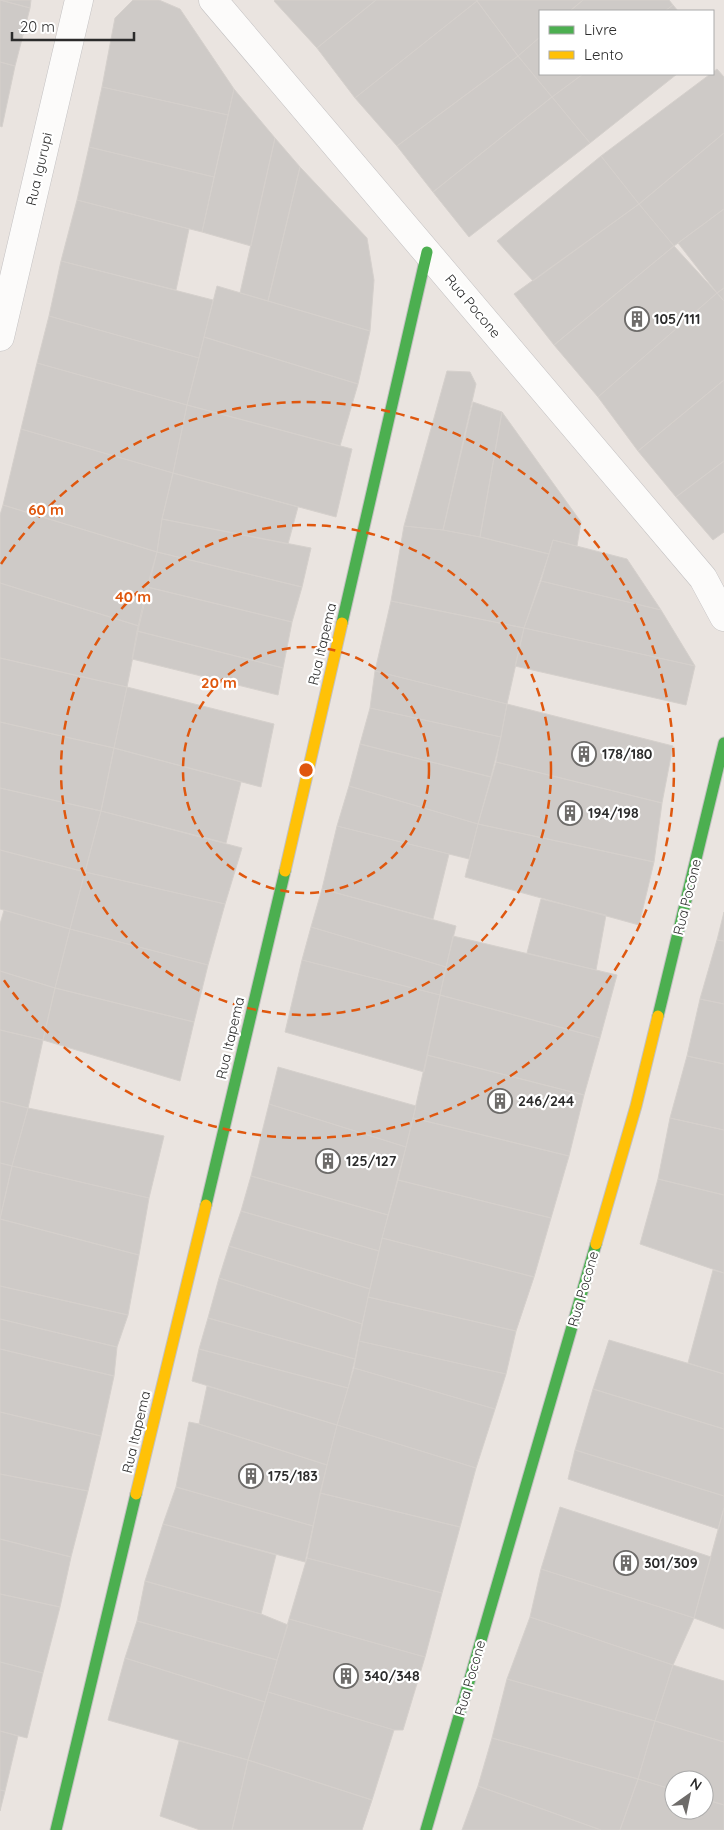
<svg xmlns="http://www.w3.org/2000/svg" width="724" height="1830" viewBox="0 0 724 1830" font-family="Quicksand,sans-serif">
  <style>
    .building { fill: #cecac7; stroke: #d5d0cc }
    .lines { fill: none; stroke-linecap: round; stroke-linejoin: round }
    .street-casing { stroke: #c3c1c2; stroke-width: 29 }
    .fast-casing { stroke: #c3c1c2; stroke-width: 13 }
    .slow-casing { stroke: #c3c1c2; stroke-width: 13 }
    .street { stroke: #fcfbfa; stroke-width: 28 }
    .fast { stroke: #4caf50; stroke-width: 11 }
    .slow { stroke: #ffc107; stroke-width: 11 }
    .ring { fill: none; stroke: #df570e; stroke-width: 2.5; stroke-dasharray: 9 6 }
    .labels { text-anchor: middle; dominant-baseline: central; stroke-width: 4.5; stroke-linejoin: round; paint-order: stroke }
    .street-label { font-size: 14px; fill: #2b2b2b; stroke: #fff }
    .poi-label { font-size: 14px; font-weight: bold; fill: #2b2b2b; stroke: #fff; text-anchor: start }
    .centre { fill: #df570e; stroke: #fff; stroke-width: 2.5 }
    .ring-label { font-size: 15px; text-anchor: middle; font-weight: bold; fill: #df570e; stroke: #fff; stroke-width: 4.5; stroke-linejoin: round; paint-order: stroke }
  </style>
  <rect width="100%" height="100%" fill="#eae4e0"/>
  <path class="building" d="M 0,0 L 30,8 L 15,66 L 0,62 Z
    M 0,0 L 31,0 L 30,8 Z
    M 133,0 L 159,0 L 180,9 L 234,89 L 228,115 L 102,87 L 115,18 Z
    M 275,0 L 376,0 L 317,48 L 274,1 Z
    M 376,0 L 476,0 L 477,1 L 355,98 L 317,48 Z
    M 478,0 L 583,0 L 570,11 L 540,11 L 540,37 L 518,56 L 477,1 Z
    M 583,0 L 669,0 L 673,5 L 665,11 L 570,11 Z
    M 477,1 L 518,56 L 397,146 L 355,98 Z
    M 673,5 L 678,11 L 665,11 Z
    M 540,37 L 540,74 L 583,74 L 552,97 L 518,56 Z
    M 518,56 L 552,97 L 433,192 L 397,146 Z
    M 0,62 L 15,66 L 2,127 L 0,126 Z
    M 717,69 L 724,77 L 724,133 L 639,204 L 601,156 Z
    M 583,74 L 677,74 L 590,143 L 552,97 Z
    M 102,87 L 228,115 L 214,177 L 89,147 Z
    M 234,89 L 275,138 L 251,246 L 202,232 Z
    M 552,97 L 590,143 L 469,237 L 433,192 Z
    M 724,133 L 724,209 L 674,246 L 639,204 Z
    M 275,138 L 300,167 L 268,301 L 240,293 Z
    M 89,147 L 214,177 L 202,232 L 77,200 Z
    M 601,156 L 639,204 L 533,281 L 497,241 Z
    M 300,167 L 367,238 L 374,280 L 370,331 L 268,301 Z
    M 77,200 L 189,229 L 176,290 L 61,261 Z
    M 639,204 L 674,246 L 554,345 L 514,294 Z
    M 724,209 L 724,288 L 717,293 L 678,243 Z
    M 674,246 L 717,293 L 598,397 L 554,345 Z
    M 61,261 L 213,300 L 199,358 L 49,316 Z
    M 217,286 L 370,331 L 358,384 L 204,337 Z
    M 724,288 L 724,301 L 717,293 Z
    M 717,293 L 724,301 L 724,380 L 638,451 L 598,397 Z
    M 49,316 L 199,358 L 187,405 L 37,363 Z
    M 204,337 L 358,384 L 340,446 L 187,405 Z
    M 37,363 L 187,405 L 173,473 L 21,429 Z
    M 447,371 L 470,372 L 476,384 L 443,530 L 404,526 Z
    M 724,380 L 724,461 L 676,497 L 638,451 Z
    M 473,402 L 502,412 L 480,537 L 443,530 Z
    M 187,405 L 352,449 L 336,517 L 173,473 Z
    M 502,412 L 581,522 L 577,546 L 553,540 L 549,554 L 480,537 Z
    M 21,429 L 173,473 L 162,519 L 157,552 L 3,505 Z
    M 724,461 L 724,532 L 713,540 L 676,497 Z
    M 173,473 L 298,507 L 288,544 L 162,519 Z
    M 3,505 L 157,552 L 139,626 L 0,583 L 0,515 Z
    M 162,519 L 311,548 L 302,587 L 157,552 Z
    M 404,526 L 443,530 L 480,537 L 549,554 L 524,628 L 391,601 Z
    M 553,540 L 627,559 L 661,610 L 541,581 Z
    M 157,552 L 302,587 L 292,622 L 147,587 Z
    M 541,581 L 661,610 L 695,666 L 524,628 Z
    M 0,583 L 139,626 L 127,687 L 0,658 Z
    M 147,587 L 292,622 L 283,668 L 137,631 Z
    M 391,601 L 524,628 L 507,704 L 375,671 Z
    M 524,628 L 695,666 L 686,705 L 515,666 Z
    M 137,631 L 283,668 L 278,695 L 132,659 Z
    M 0,658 L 127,687 L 114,748 L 0,722 Z
    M 375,671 L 507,704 L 501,737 L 370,708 Z
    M 127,687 L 274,724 L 261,787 L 114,748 Z
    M 507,704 L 673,746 L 662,803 L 496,762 Z
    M 370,708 L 501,737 L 491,777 L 360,744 Z
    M 0,722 L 114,748 L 101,811 L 0,788 Z
    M 360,744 L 491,777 L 478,824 L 349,786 Z
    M 114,748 L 241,782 L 226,843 L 101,811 Z
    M 496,762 L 662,803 L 654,862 L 478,824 Z
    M 349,786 L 478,824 L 469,859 L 337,826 Z
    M 0,788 L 101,811 L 85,872 L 0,850 Z
    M 101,811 L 242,848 L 225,904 L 85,872 Z
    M 478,824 L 654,862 L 639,925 L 465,877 Z
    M 337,826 L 449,854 L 433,919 L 322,889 Z
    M 0,850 L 85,872 L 70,929 L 0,909 Z
    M 85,872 L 225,904 L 208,965 L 70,929 Z
    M 322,889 L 456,926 L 446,967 L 311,927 Z
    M 541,899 L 606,915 L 596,970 L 527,953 Z
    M 4,910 L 70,929 L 55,988 L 0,971 L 0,924 Z
    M 724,912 L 724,941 L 717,940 Z
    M 311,927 L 446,967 L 440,995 L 302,960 Z
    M 70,929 L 208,965 L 194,1022 L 55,988 Z
    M 453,936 L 617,975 L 600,1038 L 440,995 Z
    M 717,940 L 724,941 L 724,1004 L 700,999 Z
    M 302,960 L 440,995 L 424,1072 L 285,1032 Z
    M 0,971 L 55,988 L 43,1040 L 0,1030 Z
    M 55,988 L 194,1022 L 180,1081 L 43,1040 Z
    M 440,995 L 600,1038 L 584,1095 L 427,1055 Z
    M 700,999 L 724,1004 L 724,1064 L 687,1056 Z
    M 0,1030 L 43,1040 L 28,1108 L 0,1101 Z
    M 427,1055 L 584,1095 L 569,1156 L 413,1118 Z
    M 687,1056 L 724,1064 L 724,1130 L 670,1118 Z
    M 278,1067 L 416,1106 L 406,1147 L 269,1104 Z
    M 0,1101 L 28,1108 L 12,1166 L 0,1163 Z
    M 269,1104 L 406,1147 L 388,1215 L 251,1176 Z
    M 28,1108 L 164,1136 L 149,1198 L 12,1166 Z
    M 413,1118 L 569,1156 L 551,1218 L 398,1180 Z
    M 670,1118 L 724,1130 L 724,1195 L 658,1179 Z
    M 0,1163 L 12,1166 L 0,1219 Z
    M 12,1166 L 149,1198 L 139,1255 L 0,1219 Z
    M 251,1176 L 388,1215 L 379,1251 L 241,1211 Z
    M 658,1179 L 724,1195 L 724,1273 L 640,1244 Z
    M 398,1180 L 551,1218 L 534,1277 L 382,1238 Z
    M 241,1211 L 379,1251 L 370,1289 L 229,1246 Z
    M 0,1219 L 139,1255 L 128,1315 L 0,1286 Z
    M 382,1238 L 534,1277 L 516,1331 L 368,1297 Z
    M 229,1246 L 370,1289 L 362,1324 L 219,1278 Z
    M 713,1270 L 724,1273 L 724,1374 L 688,1363 Z
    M 219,1278 L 362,1324 L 355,1359 L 208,1318 Z
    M 0,1286 L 128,1315 L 117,1347 L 0,1319 Z
    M 368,1297 L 516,1331 L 506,1374 L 359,1341 Z
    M 208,1318 L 355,1359 L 348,1388 L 199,1349 Z
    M 0,1319 L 117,1347 L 114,1376 L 0,1349 Z
    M 609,1340 L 724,1374 L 724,1429 L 593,1389 Z
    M 359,1341 L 506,1374 L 495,1409 L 354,1368 Z
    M 0,1349 L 114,1376 L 101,1436 L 0,1412 Z
    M 199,1349 L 348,1388 L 337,1425 L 192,1381 Z
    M 354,1368 L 495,1409 L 476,1468 L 337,1425 Z
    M 207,1386 L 337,1425 L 327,1465 L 199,1424 Z
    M 593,1389 L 724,1429 L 724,1496 L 575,1450 Z
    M 0,1412 L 101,1436 L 88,1491 L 0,1474 Z
    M 189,1422 L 199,1424 L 327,1465 L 313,1526 L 176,1487 Z
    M 337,1425 L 476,1468 L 460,1527 L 320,1493 Z
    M 575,1450 L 724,1496 L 724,1508 L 718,1529 L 568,1479 Z
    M 0,1474 L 88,1491 L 71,1557 L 0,1539 Z
    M 176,1487 L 313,1526 L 305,1562 L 163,1524 Z
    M 320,1493 L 460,1527 L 442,1593 L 307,1558 Z
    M 560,1507 L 711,1557 L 694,1618 L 541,1569 Z
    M 724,1508 L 724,1629 L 694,1618 Z
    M 163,1524 L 276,1555 L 261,1614 L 145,1581 Z
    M 0,1539 L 71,1557 L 60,1607 L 0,1594 Z
    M 307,1558 L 442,1593 L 425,1657 L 289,1619 Z
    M 541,1569 L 694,1618 L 673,1665 L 530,1617 Z
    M 145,1581 L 261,1614 L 288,1625 L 277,1660 L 137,1621 Z
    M 0,1594 L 60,1607 L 43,1673 L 0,1662 Z
    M 530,1617 L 673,1665 L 655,1721 L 507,1679 Z
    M 289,1619 L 425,1657 L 403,1730 L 394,1730 L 268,1692 Z
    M 137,1621 L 277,1660 L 265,1702 L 125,1658 Z
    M 125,1658 L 265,1702 L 248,1760 L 108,1720 Z
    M 0,1662 L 43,1673 L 27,1738 L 0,1731 Z
    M 673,1665 L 724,1681 L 724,1742 L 655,1721 Z
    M 507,1679 L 655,1721 L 638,1779 L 492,1738 Z
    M 268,1692 L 394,1730 L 372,1800 L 248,1760 Z
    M 655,1721 L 724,1742 L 724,1805 L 704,1799 L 704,1780 L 674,1780 L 674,1790 L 638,1779 Z
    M 0,1731 L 18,1736 L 5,1791 L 0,1790 Z
    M 492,1738 L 638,1779 L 620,1830 L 601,1830 L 478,1786 Z
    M 179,1741 L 248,1760 L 232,1830 L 200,1830 L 160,1816 Z
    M 248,1760 L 372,1800 L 362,1830 L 232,1830 Z
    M 638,1779 L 674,1790 L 674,1810 L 704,1810 L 704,1799 L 724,1805 L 724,1830 L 620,1830 Z
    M 478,1786 L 601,1830 L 462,1830 Z
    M 0,1790 L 5,1791 L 0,1811 Z"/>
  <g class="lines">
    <defs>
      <path id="street" d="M 213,0 L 703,578 L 724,617
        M 0,337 L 79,0"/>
      <path id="fast" d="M 342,623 L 427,252
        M 658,1016 L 724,743
        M 206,1205 L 285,871
        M 56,1830 L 136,1494
        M 426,1830 L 596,1244"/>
      <path id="slow" d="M 285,871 L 342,623
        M 596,1244 L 636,1106 L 658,1016
        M 136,1494 L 206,1205"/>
    </defs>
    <use href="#street" class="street-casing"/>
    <use href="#fast" class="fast-casing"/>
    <use href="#slow" class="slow-casing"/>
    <use href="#street" class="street"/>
    <use href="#fast" class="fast"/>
    <use href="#slow" class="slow"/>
  </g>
  <g class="ring">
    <circle cx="306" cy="770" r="123"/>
    <circle cx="306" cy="770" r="245"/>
    <path d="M1 564A368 368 0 1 1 1 976"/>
  </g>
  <defs>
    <symbol id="building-ring" viewBox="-11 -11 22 22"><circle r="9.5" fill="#fff" stroke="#6e6c6a" stroke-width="1.5"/><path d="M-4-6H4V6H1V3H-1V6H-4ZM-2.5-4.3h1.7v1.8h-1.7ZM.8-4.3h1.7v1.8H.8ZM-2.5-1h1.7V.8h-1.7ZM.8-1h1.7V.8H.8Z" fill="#6e6c6a"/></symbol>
  </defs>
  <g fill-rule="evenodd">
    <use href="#building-ring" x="623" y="305" width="28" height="28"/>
    <use href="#building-ring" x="570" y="740" width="28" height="28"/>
    <use href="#building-ring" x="556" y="799" width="28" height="28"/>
    <use href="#building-ring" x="486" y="1087" width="28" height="28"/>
    <use href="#building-ring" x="314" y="1147" width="28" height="28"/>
    <use href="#building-ring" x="237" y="1462" width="28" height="28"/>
    <use href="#building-ring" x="612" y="1549" width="28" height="28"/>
    <use href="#building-ring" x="332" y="1662" width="28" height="28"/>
  </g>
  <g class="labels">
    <g class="street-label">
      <text transform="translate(39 169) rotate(-77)">Rua Igurupi</text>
      <text transform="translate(473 306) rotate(50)">Rua Pocone</text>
      <text transform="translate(322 644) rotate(-77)">Rua Itapema</text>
      <text transform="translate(687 897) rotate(-76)">Rua Pocone</text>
      <text transform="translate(230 1038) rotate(-77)">Rua Itapema</text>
      <text transform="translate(583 1289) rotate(-74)">Rua Pocone</text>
      <text transform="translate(136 1432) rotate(-77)">Rua Itapema</text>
      <text transform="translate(470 1678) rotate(-74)">Rua Pocone</text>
    </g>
    <g class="poi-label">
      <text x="654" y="319">105/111</text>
      <text x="602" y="754">178/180</text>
      <text x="588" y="813">194/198</text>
      <text x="518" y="1101">246/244</text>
      <text x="346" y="1161">125/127</text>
      <text x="268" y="1476">175/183</text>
      <text x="644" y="1563">301/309</text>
      <text x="364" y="1676">340/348</text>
    </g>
  </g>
  <circle cx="306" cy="770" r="8" class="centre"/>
  <g class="ring-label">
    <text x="46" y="515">60 m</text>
    <text x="133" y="602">40 m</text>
    <text x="219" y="688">20 m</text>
  </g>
  <rect x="539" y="10" width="175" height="65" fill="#ffffff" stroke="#aaaaaa"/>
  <rect x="549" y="26" width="25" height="8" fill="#4caf50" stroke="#aaaaaa"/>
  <text x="584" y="35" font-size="15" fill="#2b2b2b">Livre</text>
  <rect x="549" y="51" width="25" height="8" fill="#ffc107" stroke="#aaaaaa"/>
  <text x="584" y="60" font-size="15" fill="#2b2b2b">Lento</text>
  <g transform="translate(689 1795) rotate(33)"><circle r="24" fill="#ffffff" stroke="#aaaaaa"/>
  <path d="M0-4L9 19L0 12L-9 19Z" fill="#6e6c6a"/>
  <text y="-8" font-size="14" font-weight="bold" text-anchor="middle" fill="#2b2b2b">N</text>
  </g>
  <path d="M12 32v8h122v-8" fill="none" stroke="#2b2b2b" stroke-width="2.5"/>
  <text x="20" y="32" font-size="15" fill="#2b2b2b" stroke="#ffffff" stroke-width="4" paint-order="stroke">20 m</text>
</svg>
